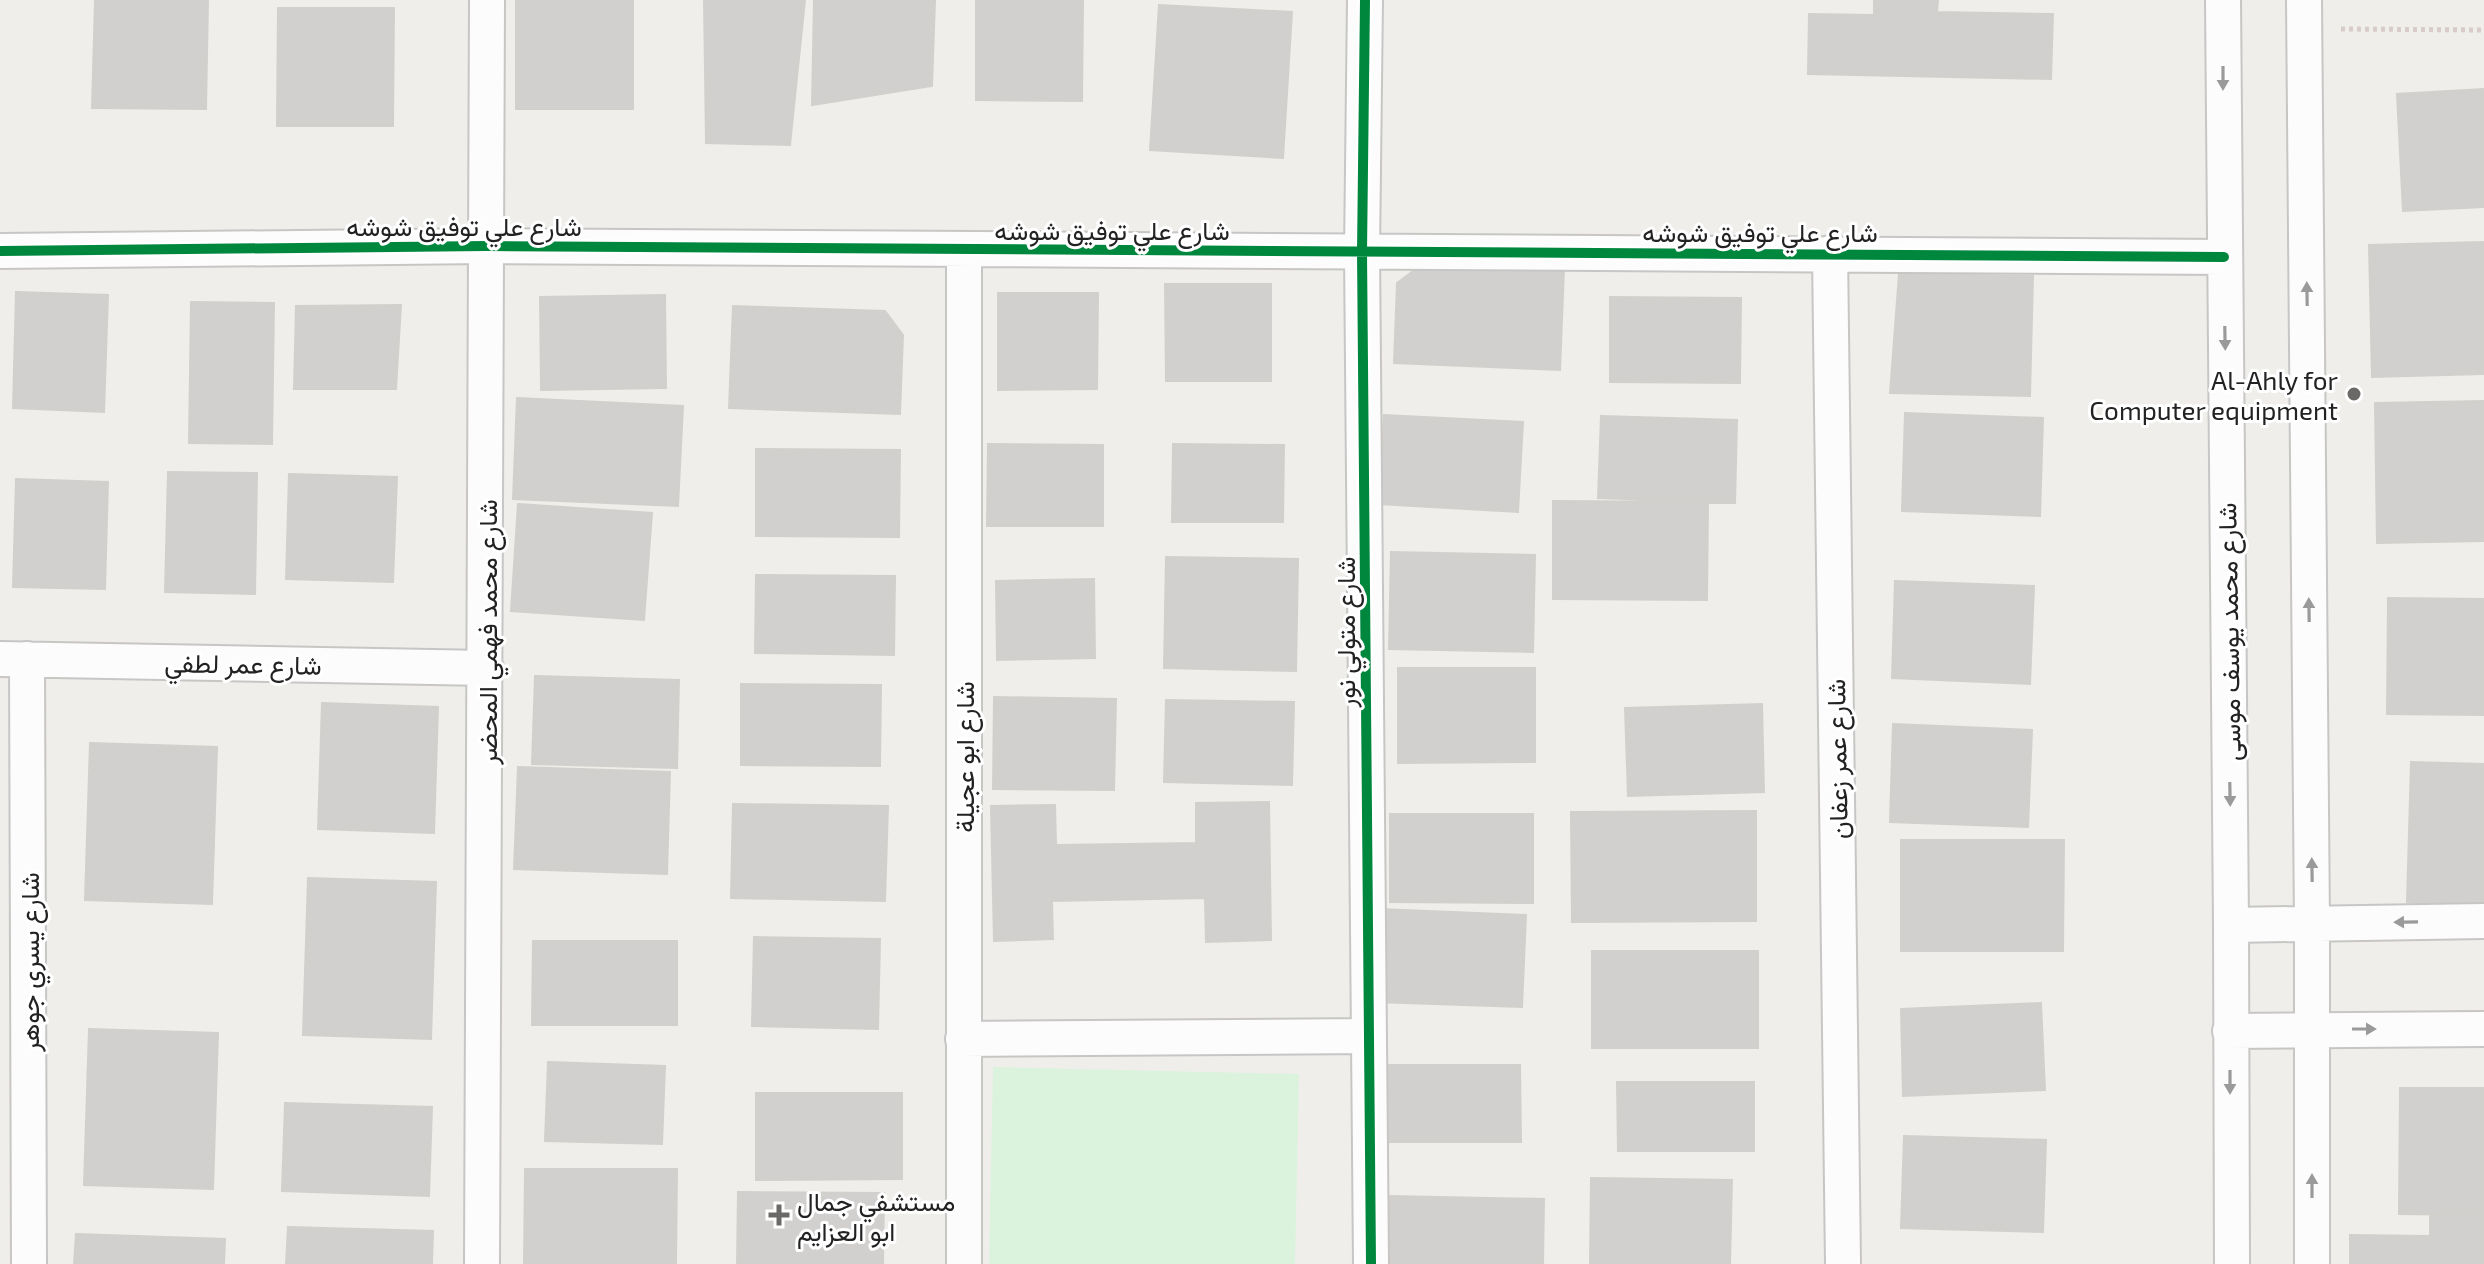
<svg xmlns="http://www.w3.org/2000/svg" width="2484" height="1264" viewBox="0 0 2484 1264" font-family="'Exo 2',Vazirmatn,sans-serif">
  <style>
    .park { fill: #dbf3dd }
    .building { fill: #d2d0ce; stroke: #d2d0cc; stroke-width: 2 }
    .lines { fill: none; stroke-linecap: round; stroke-linejoin: round }
    .minor-casing { stroke: #c7c6c5; stroke-width: 38 }
    .path { stroke: #d7ccca; stroke-width: 5; stroke-dasharray: 4 4; stroke-linecap: butt }
    .minor { stroke: #fdfcfc; stroke-width: 34 }
    .cycleway-casing { stroke: #fff; stroke-width: 15 }
    .cycleway { stroke: #00873e; stroke-width: 10 }
    .oneway { fill: #9a9a9a }
    .poi-dot { fill: #6a6968; stroke: #fff; stroke-width: 3 }
    .labels { text-anchor: middle; dominant-baseline: central; stroke-width: 6; stroke-linejoin: round; paint-order: stroke }
    .street-label { font-size: 26px; fill: #222; stroke: #fff }
    .poi-label { font-size: 26px; fill: #222; stroke: #fff; text-anchor: end }
  </style>
  <rect width="100%" height="100%" fill="#efeeeb"/>
  <path class="park" d="M 993,1067 L 1299,1074 L 1295,1264 L 989,1264 Z"/>
  <path class="building" d="M 95,0 L 208,0 L 206,109 L 92,108 Z
    M 516,0 L 633,0 L 633,109 L 516,109 Z
    M 704,0 L 805,0 L 790,145 L 706,143 Z
    M 814,0 L 935,0 L 932,86 L 812,105 Z
    M 976,0 L 1083,0 L 1082,101 L 976,100 Z
    M 1874,0 L 1938,0 L 1937,12 L 2053,14 L 2051,79 L 1808,74 L 1809,14 L 1874,15 Z
    M 1159,5 L 1292,12 L 1283,158 L 1150,150 Z
    M 278,8 L 394,8 L 393,126 L 277,126 Z
    M 2484,89 L 2484,207 L 2403,211 L 2397,94 Z
    M 2484,242 L 2484,374 L 2372,377 L 2369,245 Z
    M 1424,263 L 1564,269 L 1560,370 L 1394,363 L 1397,283 Z
    M 1899,274 L 2033,276 L 2030,396 L 1890,393 Z
    M 1165,284 L 1271,284 L 1271,381 L 1166,381 Z
    M 16,292 L 108,295 L 104,412 L 13,408 Z
    M 998,293 L 1098,293 L 1097,389 L 998,390 Z
    M 665,295 L 666,388 L 541,390 L 540,297 Z
    M 1610,297 L 1741,298 L 1740,383 L 1610,382 Z
    M 191,302 L 274,303 L 272,444 L 189,443 Z
    M 401,305 L 396,389 L 294,389 L 296,306 Z
    M 733,306 L 885,311 L 903,335 L 900,414 L 729,408 Z
    M 517,398 L 683,406 L 678,506 L 513,499 Z
    M 2484,401 L 2484,541 L 2377,543 L 2375,403 Z
    M 1905,413 L 2043,418 L 2040,516 L 1902,511 Z
    M 1384,415 L 1523,422 L 1518,512 L 1379,504 Z
    M 1601,416 L 1737,420 L 1735,503 L 1598,498 Z
    M 988,444 L 1103,445 L 1103,526 L 987,526 Z
    M 1173,444 L 1284,445 L 1283,522 L 1172,522 Z
    M 756,449 L 900,450 L 899,537 L 756,536 Z
    M 168,472 L 257,473 L 255,594 L 165,592 Z
    M 289,474 L 397,477 L 393,582 L 286,579 Z
    M 16,479 L 108,482 L 105,589 L 13,587 Z
    M 1553,501 L 1708,502 L 1707,600 L 1553,599 Z
    M 518,504 L 652,513 L 644,620 L 511,611 Z
    M 1391,552 L 1535,555 L 1533,652 L 1389,649 Z
    M 1166,557 L 1298,559 L 1296,671 L 1164,668 Z
    M 756,575 L 895,576 L 894,655 L 755,653 Z
    M 1094,579 L 1095,658 L 997,660 L 996,581 Z
    M 1895,581 L 2034,586 L 2030,684 L 1892,678 Z
    M 2388,598 L 2484,599 L 2484,715 L 2387,714 Z
    M 1398,668 L 1535,668 L 1535,762 L 1398,763 Z
    M 535,676 L 679,680 L 677,768 L 532,764 Z
    M 741,684 L 881,685 L 880,766 L 741,765 Z
    M 994,697 L 1116,699 L 1114,790 L 993,789 Z
    M 1166,700 L 1294,702 L 1292,785 L 1164,782 Z
    M 322,703 L 438,707 L 434,833 L 318,829 Z
    M 1762,704 L 1764,792 L 1628,796 L 1625,708 Z
    M 1893,724 L 2032,730 L 2028,827 L 1890,822 Z
    M 90,743 L 217,747 L 212,904 L 85,900 Z
    M 2411,762 L 2484,764 L 2484,904 L 2407,902 Z
    M 518,767 L 670,772 L 667,874 L 514,869 Z
    M 1269,802 L 1271,940 L 1206,942 L 1205,898 L 1052,901 L 1053,939 L 994,941 L 991,806 L 1055,805 L 1056,845 L 1196,843 L 1196,803 Z
    M 733,804 L 888,806 L 885,901 L 731,898 Z
    M 1756,811 L 1756,921 L 1572,922 L 1571,812 Z
    M 1390,814 L 1533,814 L 1533,903 L 1390,902 Z
    M 1901,840 L 2064,840 L 2063,951 L 1901,951 Z
    M 308,878 L 436,882 L 431,1039 L 303,1035 Z
    M 1379,909 L 1526,915 L 1522,1007 L 1375,1002 Z
    M 754,937 L 880,939 L 878,1029 L 752,1026 Z
    M 533,941 L 677,941 L 677,1025 L 532,1025 Z
    M 1592,951 L 1758,951 L 1758,1048 L 1592,1048 Z
    M 2041,1003 L 2045,1090 L 1903,1096 L 1901,1009 Z
    M 89,1029 L 218,1033 L 213,1189 L 84,1185 Z
    M 548,1062 L 665,1066 L 662,1144 L 545,1141 Z
    M 1381,1065 L 1520,1065 L 1521,1142 L 1381,1142 Z
    M 1617,1082 L 1754,1082 L 1754,1151 L 1618,1151 Z
    M 2400,1088 L 2484,1088 L 2484,1215 L 2399,1214 Z
    M 756,1093 L 902,1093 L 902,1179 L 756,1180 Z
    M 285,1103 L 432,1107 L 429,1196 L 282,1191 Z
    M 1904,1136 L 2046,1140 L 2043,1232 L 1901,1228 Z
    M 525,1169 L 677,1169 L 676,1264 L 524,1264 Z
    M 1591,1178 L 1732,1180 L 1730,1264 L 1590,1264 Z
    M 738,1192 L 884,1193 L 883,1264 L 737,1264 Z
    M 1389,1196 L 1544,1199 L 1543,1264 L 1387,1264 Z
    M 2430,1216 L 2484,1217 L 2484,1264 L 2350,1264 L 2350,1235 L 2430,1236 Z
    M 288,1227 L 433,1231 L 432,1264 L 286,1264 Z
    M 76,1234 L 225,1239 L 224,1264 L 74,1264 Z"/>
  <g class="lines">
    <defs>
      <path id="minor" d="M 1365,0 L 1362,252 L 1371,1264
        M 2223,0 L 2231,925 L 2232,1264
        M 2304,0 L 2312,924 L 2312,1264
        M 0,251 L 487,246 L 2224,257
        M 964,251 L 964,1264
        M 1830,253 L 1843,1264
        M 0,659 L 486,668
        M 27,659 L 29,1264
        M 2231,925 L 2484,921
        M 2230,1031 L 2484,1029
        M 963,1039 L 1369,1036
        M 482,1264 L 487,0"/>
    </defs>
    <use href="#minor" class="minor-casing"/>
    <path class="path" d="M 2341,29 L 2484,30"/>
    <use href="#minor" class="minor"/>
    <defs>
      <path id="cycleway" d="M 1365,0 L 1362,252 L 1371,1264
        M 0,251 L 487,246 L 2224,257"/>
    </defs>
    <use href="#cycleway" class="cycleway-casing"/>
    <use href="#cycleway" class="cycleway"/>
  </g>
  <defs><path id="oneway-solid" d="M-6-.8H1V-3.2L6.5 0L1 3.2V.8H-6Z" transform="scale(2)"/></defs>
  <g class="oneway">
    <use href="#oneway-solid" transform="translate(2223 78) rotate(90)"/>
    <use href="#oneway-solid" transform="translate(2307 294) rotate(-91)"/>
    <use href="#oneway-solid" transform="translate(2225 338) rotate(89)"/>
    <use href="#oneway-solid" transform="translate(2309 610) rotate(-91)"/>
    <use href="#oneway-solid" transform="translate(2230 794) rotate(89)"/>
    <use href="#oneway-solid" transform="translate(2312 870) rotate(-91)"/>
    <use href="#oneway-solid" transform="translate(2406 922) rotate(179)"/>
    <use href="#oneway-solid" transform="translate(2364 1029)"/>
    <use href="#oneway-solid" transform="translate(2230 1082) rotate(90)"/>
    <use href="#oneway-solid" transform="translate(2312 1186) rotate(-90)"/>
  </g>
  <g class="poi-dot">
    <circle cx="2354" cy="394" r="8"/>
    <path d="M775 1203h8v8h8v8h-8v8h-8v-8h-8v-8h8z"/>
  </g>
  <g class="labels">
    <g class="street-label">
      <text x="464" y="225">شارع علي توفيق شوشه</text>
      <text x="1112" y="229">شارع علي توفيق شوشه</text>
      <text x="1760" y="231">شارع علي توفيق شوشه</text>
      <text transform="translate(486 632) rotate(-90)">شارع محمد فهمي المحضر</text>
      <text transform="translate(1344 632) rotate(-90)">شارع متولي نور</text>
      <text transform="translate(2228 632) rotate(-91)">شارع محمد يوسف موسى</text>
      <text transform="translate(243 663) rotate(1)">شارع عمر لطفي</text>
      <text transform="translate(963 757) rotate(-90)">شارع ابو عجيلة</text>
      <text transform="translate(1836 759) rotate(-91)">شارع عمر زعفان</text>
      <text transform="translate(28 962) rotate(-90)">شارع يسري جوهر</text>
    </g>
    <g class="poi-label">
      <text x="2338" y="379">Al-Ahly for<tspan x="2338" dy="30">Computer equipment</tspan></text>
      <text x="797" y="1200" text-anchor="start">مستشفي جمال<tspan x="797" dy="30">ابو العزايم</tspan></text>
    </g>
  </g>
</svg>
